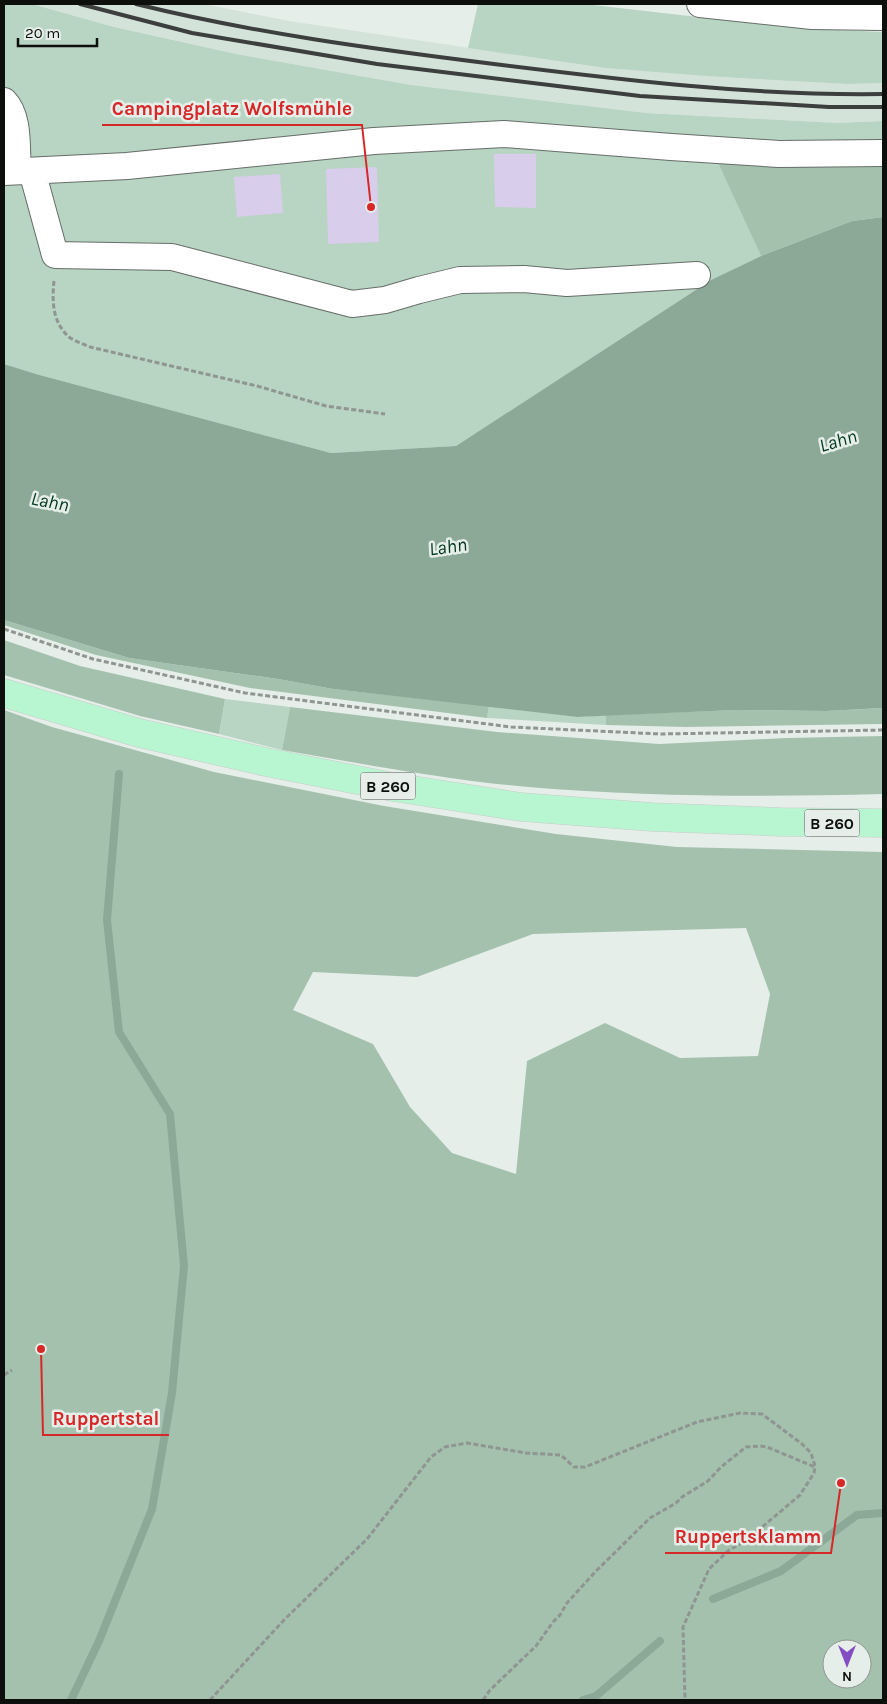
<svg xmlns="http://www.w3.org/2000/svg" width="887" height="1704" viewBox="0 0 887 1704" font-family="Karla,sans-serif">
  <style>
    .built { fill: #d4e3d9 }
    .green { fill: #b8d4c2 }
    .forest { fill: #a4c1ae; fill-rule: evenodd }
    .water { fill: #8ca997 }
    .lines { fill: none; stroke-linecap: round; stroke-linejoin: round }
    .stream { stroke: #8ca997; stroke-width: 8 }
    .building { fill: #d8cdeb }
    .minor-casing { stroke: #666d68; stroke-width: 28 }
    .major-casing { stroke: #cacaca; stroke-width: 29 }
    .path { stroke: #8f9591; stroke-width: 3; stroke-dasharray: 5 2.5; stroke-linecap: butt }
    .minor { stroke: #fff; stroke-width: 26 }
    .major { stroke: #b8f6d2; stroke-width: 28 }
    .rail { stroke: #3c3f3d; stroke-width: 4 }
    .labels { text-anchor: middle; dominant-baseline: central; stroke-width: 5; stroke-linejoin: round; paint-order: stroke }
    .shield { fill: #e6eee9; stroke: #4e524f; stroke-width: 1 }
    .shield-label { font-size: 16px; font-weight: bold; fill: #0d0f0d }
    .water-label { font-size: 19px; font-style: italic; fill: #00371e; stroke: #e6eee9 }
    .leader { fill: none; stroke: #d62828; stroke-width: 2 }
    .callout-dot { fill: #d62828; stroke: #e6eee9; stroke-width: 2 }
    .callout-label { font-size: 19px; text-anchor: middle; font-weight: bold; fill: #d62828; stroke: #e6eee9; stroke-width: 5; stroke-linejoin: round; paint-order: stroke }
  </style>
  <rect width="100%" height="100%" fill="#e6eee9"/>
  <path class="built" d="M 32,4 L 204,4 L 289,21 L 604,68 L 847,84 L 883,83 L 883,121 L 838,123 L 646,113 L 411,85 L 236,54 L 114,27 Z"/>
  <path class="green" d="M 4,4 L 32,4 L 114,27 L 236,54 L 411,85 L 646,113 L 838,123 L 883,121 L 883,146 L 717,158 L 761,256 L 711,280 L 456,446 L 331,453 L 36,374 L 4,364 Z
    M 478,4 L 584,4 L 795,28 L 883,32 L 883,83 L 847,84 L 707,76 L 605,68 L 468,48 Z
    M 225,699 L 290,707 L 282,750 L 219,734 Z
    M 489,706 L 577,717 L 606,715 L 606,725 L 487,718 Z"/>
  <path class="forest" d="M 716,158 L 779,167 L 883,167 L 883,217 L 852,221 L 761,256 Z
    M 4,620 L 129,658 L 278,679 L 333,689 L 489,706 L 487,718 L 250,688 L 96,655 L 4,625 Z
    M 4,640 L 80,666 L 225,699 L 219,734 L 140,716 L 4,675 Z
    M 290,707 L 497,732 L 659,744 L 787,738 L 883,736 L 883,794 C 765,797 646,797 528,787 C 446,780 364,764 282,750 Z
    M 883,708 L 883,724 L 686,727 L 606,725 L 606,715 L 735,710 L 826,711 Z
    M 4,710 L 52,727 L 214,772 L 384,806 L 556,834 L 677,847 L 883,852 L 883,1700 L 4,1700 ZM 746,928 L 770,994 L 758,1056 L 680,1058 L 605,1023 L 527,1061 L 516,1174 L 452,1153 L 410,1107 L 373,1044 L 293,1010 L 313,972 L 417,977 L 533,934 ZM 832,1649 L 862,1649 L 862,1679 L 832,1679 Z"/>
  <path class="water" d="M 883,217 L 883,708 L 826,711 L 735,710 L 577,717 L 333,689 L 278,679 L 129,658 L 4,620 L 4,364 L 36,374 L 331,453 L 456,446 L 711,280 L 761,256 L 852,221 Z"/>
  <g class="lines">
    <path class="stream" d="M 713,1599 L 781,1571 L 857,1515 L 883,1513
      M 71,1700 L 99,1641 L 152,1509 L 172,1393 L 184,1266 L 170,1114 L 119,1032 L 107,920 L 119,774
      M 583,1700 L 596,1696 L 660,1641"/>
  </g>
  <path class="building" d="M 494,154 L 536,154 L 536,208 L 495,207 Z
    M 377,167 L 379,242 L 328,244 L 326,169 Z
    M 280,174 L 283,213 L 237,217 L 234,177 Z"/>
  <g class="lines">
    <defs>
      <path id="minor" d="M 700,4 L 812,16 L 883,17
        M 4,101 C 20,117 16,149 18,171
        M 32,171 L 55,255 L 172,257 L 352,304 L 385,300 L 419,290 L 460,280 L 524,279 L 567,283 L 697,275
        M 4,172 L 127,166 L 374,141 L 504,134 L 671,147 L 779,154 L 883,153"/>
      <path id="major" d="M 4,693 L 139,733 L 266,762 L 393,787 L 521,807 L 652,817 L 782,822 L 883,823"/>
    </defs>
    <use href="#minor" class="minor-casing"/>
    <use href="#major" class="major-casing"/>
    <path class="path" d="M 54,281 C 52,300 52,322 69,337 C 74,341 84,344 90,347 L 257,386 L 326,406 L 385,414
      M 4,629 L 93,659 L 245,693 L 511,727 L 661,734 L 883,730
      M 4,1375 L 12,1370
      M 210,1700 L 285,1619 L 367,1539 L 431,1457 L 445,1447 L 467,1443 L 526,1453 L 561,1455 L 574,1467 L 585,1467 L 697,1422 L 740,1413 L 762,1414 L 802,1444 L 811,1453 L 815,1466 L 814,1473 L 800,1495 L 748,1539 L 728,1551 L 709,1569 L 683,1627 L 685,1700
      M 483,1700 L 490,1690 L 536,1646 L 553,1622 L 560,1615 L 567,1603 L 596,1571 L 650,1518 L 676,1503 L 682,1497 L 708,1481 L 721,1467 L 746,1447 L 760,1446 L 767,1447 L 815,1467"/>
    <use href="#minor" class="minor"/>
    <use href="#major" class="major"/>
    <path class="rail" d="M 80,4 L 192,33 L 377,64 L 640,96 L 829,107 L 883,107
      M 136,4 C 253,33 374,49 494,64 C 623,80 753,96 883,94"/>
  </g>
  <g class="labels">
    <g class="shield">
      <rect x="360.5" y="772.5" width="55" height="27" rx="4"/>
      <rect x="804.5" y="809.5" width="55" height="27" rx="4"/>
    </g>
    <g class="shield-label">
      <text x="388" y="786">B 260</text>
      <text x="832" y="823">B 260</text>
    </g>
    <g class="water-label">
      <text transform="translate(838 441) rotate(-17)">Lahn</text>
      <text transform="translate(50 502) rotate(11)">Lahn</text>
      <text transform="translate(448 547) rotate(-8)">Lahn</text>
    </g>
  </g>
  <path class="leader" d="M371 207L362 125H102M41 1349L43 1435H169M841 1483L831 1553H665"/>
  <g class="callout-dot">
    <circle cx="371" cy="207" r="5"/>
    <circle cx="41" cy="1349" r="5"/>
    <circle cx="841" cy="1483" r="5"/>
  </g>
  <g class="callout-label">
    <text x="232" y="115">Campingplatz Wolfsmühle</text>
    <text x="106" y="1425">Ruppertstal</text>
    <text x="748" y="1543">Ruppertsklamm</text>
  </g>
  <rect width="887" height="1704" fill="none" stroke="#0d0f0d" stroke-width="10"/>
  <g transform="translate(847 1664) rotate(180)"><circle r="24" fill="#e6eee9" stroke="#8f9591"/>
  <path d="M0-4L9 19L0 12L-9 19Z" fill="#844dc4"/>
  <text y="-8" font-size="14" font-weight="bold" text-anchor="middle" fill="#0d0f0d">N</text>
  </g>
  <path d="M18 38v8h79v-8" fill="none" stroke="#0d0f0d" stroke-width="2.5"/>
  <text x="25" y="38" font-size="15" fill="#0d0f0d" stroke="#e6eee9" stroke-width="4" paint-order="stroke">20 m</text>
</svg>
